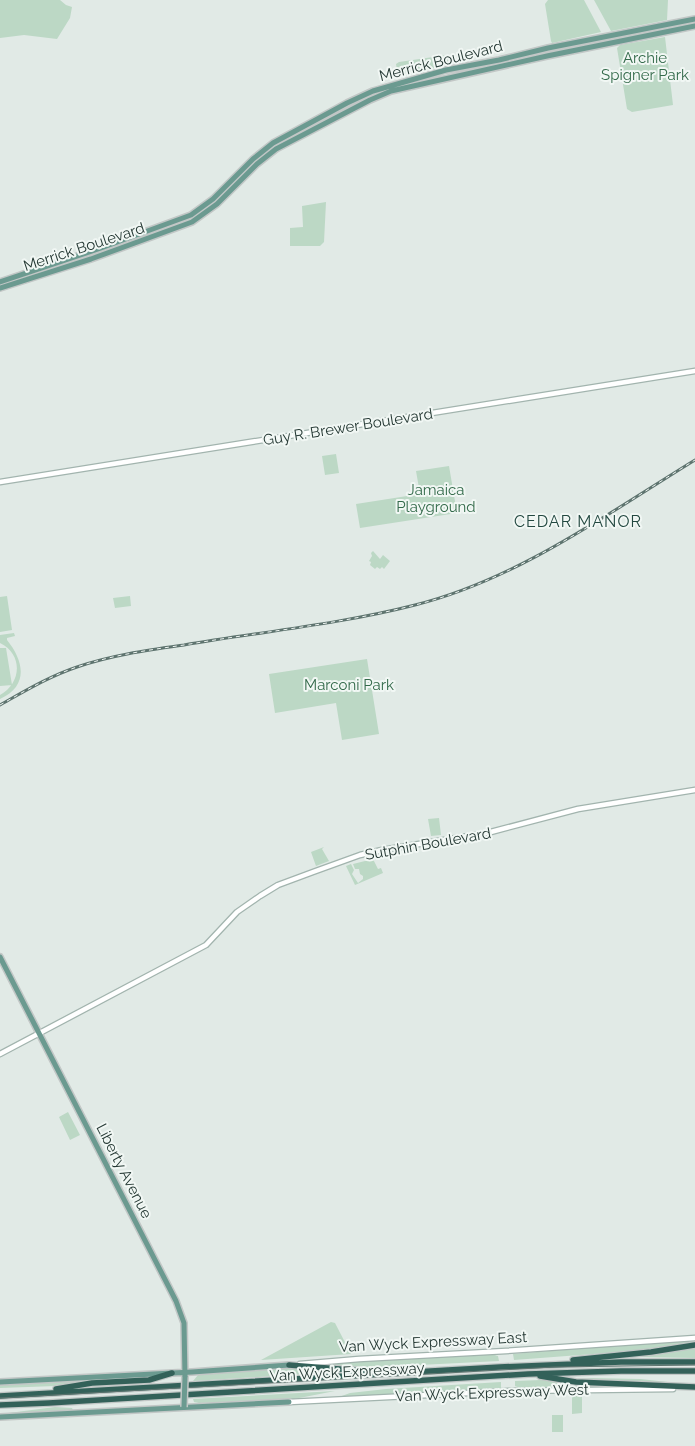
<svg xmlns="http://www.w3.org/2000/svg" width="695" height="1446" viewBox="0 0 695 1446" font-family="Raleway,sans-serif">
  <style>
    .green { fill: #bcd8c5 }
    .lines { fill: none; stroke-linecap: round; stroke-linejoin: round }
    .secondary-casing { stroke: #a2b4ae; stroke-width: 7 }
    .primary-casing { stroke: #c2c7c6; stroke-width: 8 }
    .motorway-casing { stroke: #c2c7c6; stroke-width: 8 }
    .secondary { stroke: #fff; stroke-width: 4.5 }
    .primary { stroke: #6b9a90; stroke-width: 5 }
    .motorway { stroke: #336159; stroke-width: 5.5 }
    .tram { stroke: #5e746f; stroke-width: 1 }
    .rail-casing { stroke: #5e746f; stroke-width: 3 }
    .rail { stroke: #f1f7f4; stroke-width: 1; stroke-dasharray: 4; stroke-linecap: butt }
    .primary-bridge-casing { stroke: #c2c7c6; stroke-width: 8; stroke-linecap: butt }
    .primary-bridge { stroke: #6b9a90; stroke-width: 5 }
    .labels { text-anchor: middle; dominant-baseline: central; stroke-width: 4; stroke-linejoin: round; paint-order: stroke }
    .park-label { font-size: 15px; fill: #336a4a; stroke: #f1f7f4 }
    .street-label { font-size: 15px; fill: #243833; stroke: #f1f7f4 }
    .neighbourhood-label { font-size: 16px; letter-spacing: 1px; fill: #224840; stroke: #f1f7f4 }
  </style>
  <rect width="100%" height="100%" fill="#e1eae6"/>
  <path class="green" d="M 0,0 L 60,0 L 66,5 L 72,7 L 70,18 L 57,39 L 24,35 L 0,38 Z
    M 548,0 L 584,0 L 601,32 L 552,43 L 551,41 L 545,4 Z
    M 594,0 L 668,0 L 667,20 L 611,31 Z
    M 665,37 L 673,105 L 632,112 L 627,109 L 617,48 L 620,45 Z
    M 447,55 L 449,65 L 398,76 L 396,64 L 399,62 Z
    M 326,202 L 324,242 L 320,246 L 290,246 L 290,228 L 303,227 L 302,206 Z
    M 336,454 L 339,473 L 325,475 L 322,456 Z
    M 449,466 L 457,513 L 360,528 L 356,504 L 420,494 L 416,471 Z
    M 373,551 L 380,559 L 383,555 L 390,561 L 384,569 L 382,567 L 380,569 L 377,567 L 375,569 L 370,565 L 371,562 L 369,561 L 372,556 L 371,553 Z
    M 7,596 L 12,630 L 0,632 L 0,597 Z
    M 130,596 L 131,606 L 115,608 L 113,598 Z
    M 14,633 L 15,636 L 7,638 L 7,640 C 24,661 29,686 0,699 L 0,695 C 22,683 23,654 0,643 L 0,635 Z
    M 0,648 L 6,648 L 12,685 L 0,686 Z
    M 367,659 L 379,734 L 342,740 L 336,703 L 275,713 L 269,674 Z
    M 439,818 L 441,835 L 431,836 L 428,819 Z
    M 324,847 L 322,849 L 329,861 L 316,866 L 311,852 Z
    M 373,859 L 378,869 L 381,868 L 383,873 L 355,885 L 346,866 L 351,864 L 354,870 L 352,874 L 358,883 L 363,879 L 363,876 L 360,874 L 359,869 L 355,869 L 353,864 Z
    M 68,1112 L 80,1135 L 70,1140 L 59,1117 Z
    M 331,1322 L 335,1323 L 351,1354 L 261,1360 Z
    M 695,1340 L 695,1343 L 659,1349 L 514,1360 L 513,1354 L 669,1341 Z
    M 695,1347 L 695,1358 L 640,1357 L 640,1355 Z
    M 491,1354 L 498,1356 L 499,1361 L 360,1368 L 328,1366 L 322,1364 Z
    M 278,1369 L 308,1369 L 336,1372 L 193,1381 L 198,1375 Z
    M 147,1377 L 84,1381 L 56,1386 L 0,1388 L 0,1385 Z
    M 593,1378 L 640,1379 L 695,1385 L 695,1386 L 520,1388 L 515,1386 L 515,1381 Z
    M 501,1382 L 501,1388 L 339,1397 L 350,1393 L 386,1389 Z
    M 335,1391 L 294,1399 L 199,1403 L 194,1402 L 193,1399 Z
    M 572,1396 L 582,1396 L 582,1413 L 572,1414 Z
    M 55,1407 L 72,1408 L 73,1410 L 1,1414 Z
    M 552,1415 L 563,1415 L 563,1432 L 552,1432 Z"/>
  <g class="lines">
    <defs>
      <path id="secondary" d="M 0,482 L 695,371
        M 0,1054 L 206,945 L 237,912 L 260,896 L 278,885 L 313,872 L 360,855 L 382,850 L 487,833 L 578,809 L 695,790
        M 300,1364 L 359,1359 L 506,1351 L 695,1338
        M 289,1402 L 509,1391 L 673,1389"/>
      <path id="primary" d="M 0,282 L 101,248 L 191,215 L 213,199 L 253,159 L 273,143 L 347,103 L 373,91 L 446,70 L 499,60 L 548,48 L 695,19
        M 0,288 L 91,259 L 192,222 L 217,204 L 257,164 L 276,149 L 370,100 L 391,91 L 547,56 L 695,26
        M 0,957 L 176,1301 L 184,1323 L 185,1377
        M 0,1382 L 192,1372 L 289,1365
        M 0,1417 L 289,1402"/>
      <path id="motorway" d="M 573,1360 L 651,1352 L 695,1345
        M 289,1365 L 365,1371 L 371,1374
        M 540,1376 L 576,1382 L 695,1387
        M 56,1389 L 92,1383 L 149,1380 L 172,1373
        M 0,1396 L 500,1367 L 621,1362 L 695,1362
        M 0,1405 L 49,1403 L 528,1374 L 621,1371 L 695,1371"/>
    </defs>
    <use href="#secondary" class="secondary-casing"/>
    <use href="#primary" class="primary-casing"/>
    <use href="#motorway" class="motorway-casing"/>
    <use href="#secondary" class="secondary"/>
    <use href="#primary" class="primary"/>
    <use href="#motorway" class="motorway"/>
    <path class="tram" d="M 0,1398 L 554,1367 L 695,1365"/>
    <defs>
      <path id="rail" d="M 0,705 C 25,691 50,676 77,667 C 112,655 149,650 184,645 C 260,632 341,624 415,605 C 516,580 607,514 695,460"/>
    </defs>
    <use href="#rail" class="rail-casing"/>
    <use href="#rail" class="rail"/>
    <defs>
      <path id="primary-bridge" d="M 184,1407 L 185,1377"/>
    </defs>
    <use href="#primary-bridge" class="primary-bridge-casing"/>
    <use href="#primary-bridge" class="primary-bridge"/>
  </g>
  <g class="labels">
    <g class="park-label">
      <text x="645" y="58">Archie<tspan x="645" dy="17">Spigner Park</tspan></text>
      <text x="436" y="490">Jamaica<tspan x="436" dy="17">Playground</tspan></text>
      <text x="349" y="685">Marconi Park</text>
    </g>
    <g class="street-label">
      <text transform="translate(441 61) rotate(-14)">Merrick Boulevard</text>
      <text transform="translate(84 247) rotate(-18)">Merrick Boulevard</text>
      <text transform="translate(348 427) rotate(-9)">Guy R. Brewer Boulevard</text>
      <text transform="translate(428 844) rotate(-10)">Sutphin Boulevard</text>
      <text transform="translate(124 1171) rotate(63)">Liberty Avenue</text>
      <text transform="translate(433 1342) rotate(-3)">Van Wyck Expressway East</text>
      <text transform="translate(347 1372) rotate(-3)">Van Wyck Expressway</text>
      <text transform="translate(492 1393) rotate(-2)">Van Wyck Expressway West</text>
    </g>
    <g class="neighbourhood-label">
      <text x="578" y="521">CEDAR MANOR</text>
    </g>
  </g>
</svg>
